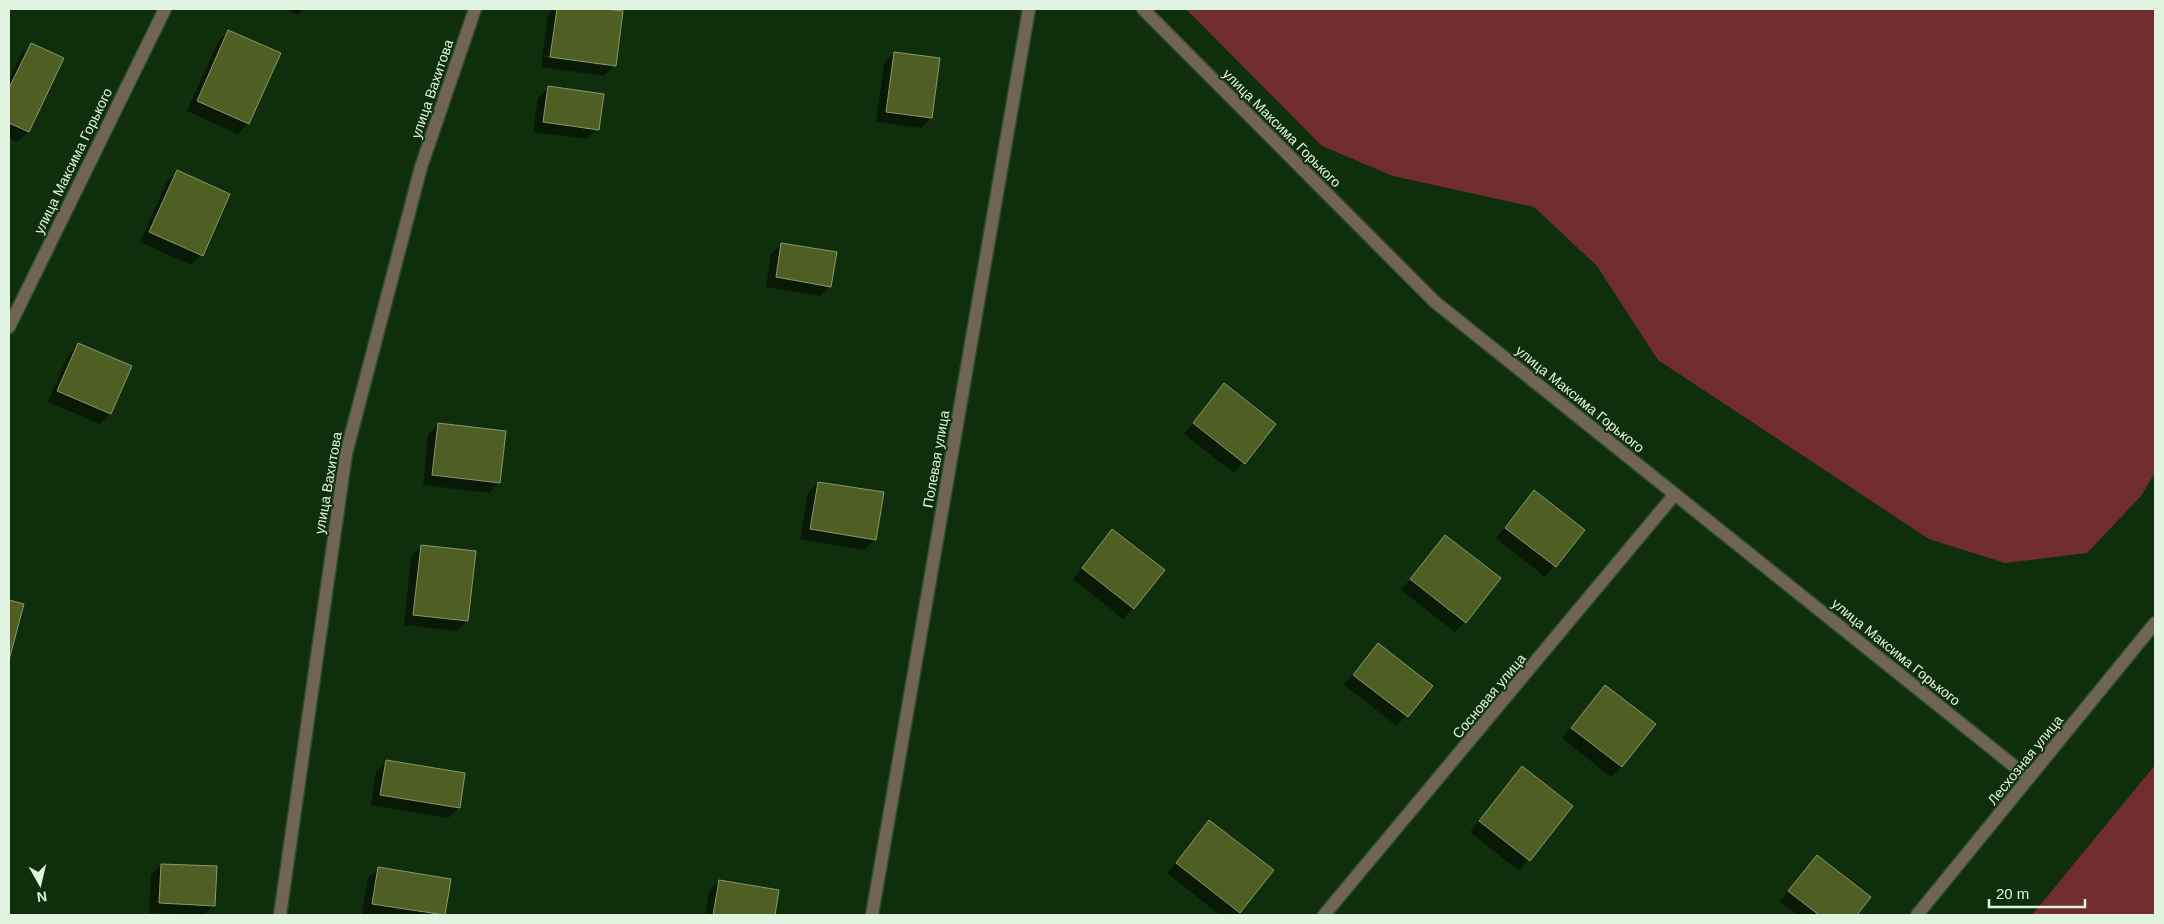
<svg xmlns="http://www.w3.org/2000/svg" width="2164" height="924" viewBox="0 0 2164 924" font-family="Helvetica,sans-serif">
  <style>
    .green { fill: #712d2d }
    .shadow { fill: #0007; fill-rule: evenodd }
    .building { fill: #4f5f23; stroke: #8a9969 }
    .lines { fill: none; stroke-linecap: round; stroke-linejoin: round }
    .minor-casing { stroke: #2c4b2a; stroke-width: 15 }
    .minor { stroke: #706552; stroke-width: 12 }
    .labels { text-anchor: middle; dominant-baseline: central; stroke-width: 4; stroke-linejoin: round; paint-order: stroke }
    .street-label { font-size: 14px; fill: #e1f4df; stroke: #0f2f0c }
  </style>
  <rect width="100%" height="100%" fill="#0f2f0c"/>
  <path class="green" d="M 1186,9 L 2155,9 L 2155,473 L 2141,496 L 2087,553 L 2005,563 L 1929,539 L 1658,360 L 1597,266 L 1534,207 L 1393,176 L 1322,146 Z
    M 2155,765 L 2155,915 L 2032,915 Z"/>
  <path class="shadow" d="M 285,9 L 304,9 L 298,15 Z
    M 553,9 L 596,9 L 622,12 L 614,66 L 604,76 L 541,67 L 548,14 ZM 544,55 L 608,64 L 608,66 L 544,57 Z
    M 228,31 L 248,123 L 238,134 L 187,111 L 218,42 Z
    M 31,44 L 62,59 L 28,132 L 17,142 L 9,138 L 9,79 L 21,54 Z
    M 894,53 L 931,118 L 921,128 L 876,122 L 884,63 Z
    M 548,88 L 597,129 L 587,139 L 533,132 L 538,98 Z
    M 177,171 L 201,255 L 191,265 L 140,242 L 167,182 Z
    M 782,244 L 830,286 L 820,296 L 766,287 L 771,254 Z
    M 78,345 L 131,367 L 110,414 L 100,424 L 48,402 L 68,355 Z
    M 1225,385 L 1275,424 L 1234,473 L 1184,434 Z
    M 438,424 L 499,482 L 489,493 L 423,485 L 428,435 Z
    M 818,483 L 882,493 L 874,540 L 864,550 L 800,539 L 808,493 Z
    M 1534,492 L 1583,530 L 1545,577 L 1496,538 Z
    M 1112,531 L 1133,608 L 1123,619 L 1073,579 Z
    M 1445,537 L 1465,622 L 1455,632 L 1401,590 Z
    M 422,546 L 467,621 L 457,631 L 404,625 L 411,556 Z
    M 9,601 L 23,605 L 9,656 Z
    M 1378,644 L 1431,686 L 1397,726 L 1344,685 Z
    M 1605,686 L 1622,767 L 1611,777 L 1562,738 Z
    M 387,762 L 459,808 L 448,818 L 371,805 L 376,772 Z
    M 1522,768 L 1572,806 L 1519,871 L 1470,832 Z
    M 1210,822 L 1239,912 L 1236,915 L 1220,915 L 1167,873 Z
    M 1817,857 L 1869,897 L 1855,915 L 1797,915 L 1779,902 Z
    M 161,865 L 214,905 L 204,915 L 149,913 L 151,875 Z
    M 378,868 L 449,880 L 444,915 L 362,914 L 368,878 Z
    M 719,881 L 777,891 L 773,915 L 705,915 L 709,891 Z"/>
  <path class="building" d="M 557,9 L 606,9 L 623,11 L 616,66 L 550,57 Z
    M 228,30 L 281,53 L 249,124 L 197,101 Z
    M 31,43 L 64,58 L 29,132 L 9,123 L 9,88 Z
    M 894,52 L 940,58 L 932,118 L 886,112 Z
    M 548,86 L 604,94 L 599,130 L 543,122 Z
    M 177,170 L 230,194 L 203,256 L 149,232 Z
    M 781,243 L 837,252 L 831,287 L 776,277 Z
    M 78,343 L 132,366 L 111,414 L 57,391 Z
    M 1224,383 L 1276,424 L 1245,464 L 1193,423 Z
    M 438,423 L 506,431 L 500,483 L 432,475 Z
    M 818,482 L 884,492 L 876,540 L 810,529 Z
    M 1534,490 L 1585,530 L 1556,567 L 1505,528 Z
    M 1112,529 L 1165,570 L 1134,609 L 1082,568 Z
    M 1445,535 L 1501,578 L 1466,623 L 1410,579 Z
    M 421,545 L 476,551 L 468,621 L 413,615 Z
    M 9,600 L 24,604 L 9,660 Z
    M 1378,643 L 1433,686 L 1408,717 L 1353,675 Z
    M 1605,685 L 1656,724 L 1622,767 L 1571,728 Z
    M 386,760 L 465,773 L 460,808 L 380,795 Z
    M 1522,766 L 1573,806 L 1530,861 L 1479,821 Z
    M 1209,820 L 1274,870 L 1240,913 L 1176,863 Z
    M 1817,855 L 1871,897 L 1857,915 L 1819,915 L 1788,891 Z
    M 161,864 L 217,866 L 215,906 L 159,903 Z
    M 378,867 L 451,879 L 445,915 L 372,904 Z
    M 719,880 L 779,890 L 775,915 L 713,915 Z"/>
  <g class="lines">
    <defs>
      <path id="minor" d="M 1143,9 L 1435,302 L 2029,778
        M 9,327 L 165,9
        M 280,915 L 346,454 L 421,167 L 475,9
        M 872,915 L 1029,9
        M 1324,915 L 1675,494
        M 1917,915 L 2155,623"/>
    </defs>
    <use href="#minor" class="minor-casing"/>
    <use href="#minor" class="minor"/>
  </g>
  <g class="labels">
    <g class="street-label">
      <text transform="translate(432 89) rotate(-71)">улица Вахитова</text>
      <text transform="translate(1282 128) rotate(45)">улица Максима Горького</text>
      <text transform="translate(73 161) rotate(-64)">улица Максима Горького</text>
      <text transform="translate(1580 399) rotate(39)">улица Максима Горького</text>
      <text transform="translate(936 459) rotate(-80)">Полевая улица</text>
      <text transform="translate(328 483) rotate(-80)">улица Вахитова</text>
      <text transform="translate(1896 652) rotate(39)">улица Максима Горького</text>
      <text transform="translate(1489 696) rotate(-50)">Сосновая улица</text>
      <text transform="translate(2025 760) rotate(-51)">Лесхозная улица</text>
    </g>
  </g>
  <rect width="2164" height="924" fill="none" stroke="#e1f4df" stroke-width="20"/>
  <g transform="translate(40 884) rotate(172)" stroke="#0f2f0c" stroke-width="4" paint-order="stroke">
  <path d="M0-4L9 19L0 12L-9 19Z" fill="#e1f4df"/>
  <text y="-8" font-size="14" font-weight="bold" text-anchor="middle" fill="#e1f4df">N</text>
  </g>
  <path d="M1989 899v8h96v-8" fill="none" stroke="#e1f4df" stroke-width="2.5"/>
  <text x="1996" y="899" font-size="15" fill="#e1f4df" stroke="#0f2f0c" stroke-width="4" paint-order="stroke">20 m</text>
</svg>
